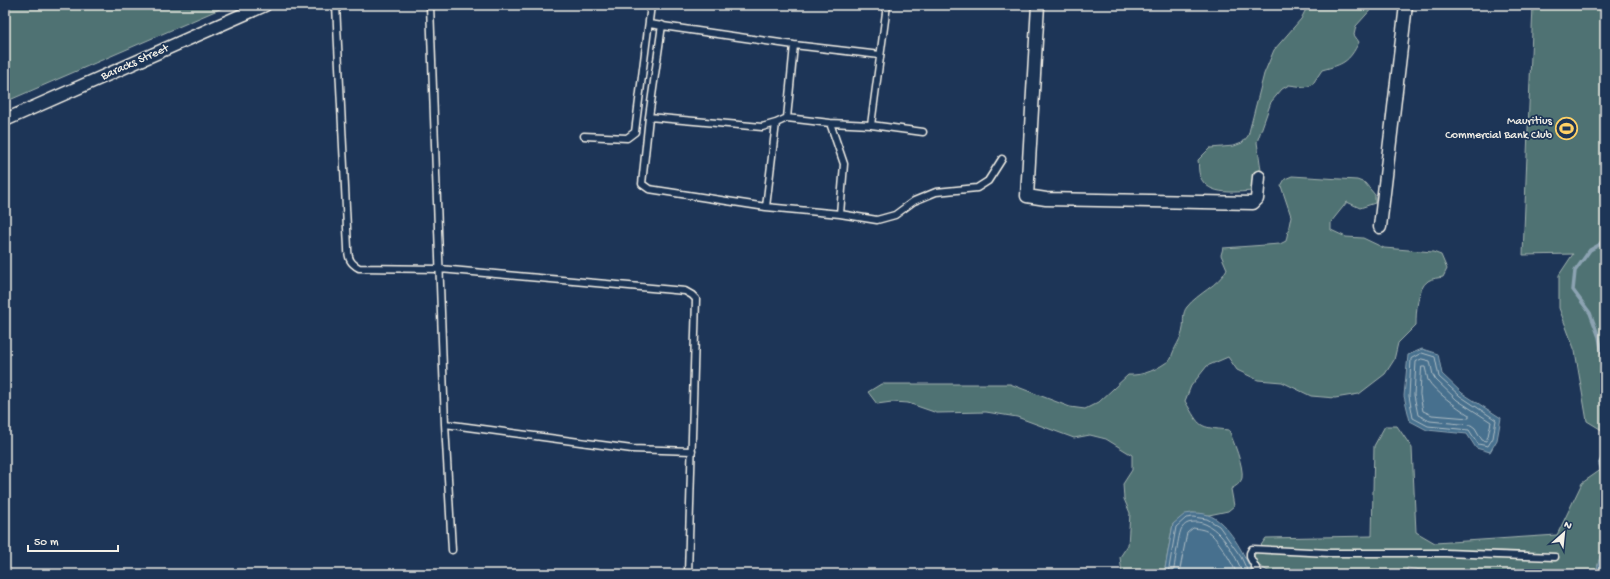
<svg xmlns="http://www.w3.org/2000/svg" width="1610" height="579" viewBox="0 0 1610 579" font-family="'Gochi Hand',sans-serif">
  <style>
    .green { fill: #4f7273; stroke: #a2b2ae }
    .water { fill: #466f8e; stroke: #8ca3b2 }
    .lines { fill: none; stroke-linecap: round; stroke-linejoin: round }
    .shore { stroke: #aebdc4; stroke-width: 1 }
    .stream { stroke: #8ca3b2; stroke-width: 3.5 }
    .service-casing { stroke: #f4f1e8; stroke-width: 9 }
    .minor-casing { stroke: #f4f1e8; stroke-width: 15 }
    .service { stroke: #1d3557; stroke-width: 6 }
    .minor { stroke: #1d3557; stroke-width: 12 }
    .labels { text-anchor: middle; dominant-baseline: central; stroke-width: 3.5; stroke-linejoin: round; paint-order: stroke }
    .street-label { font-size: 12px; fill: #f4f1e8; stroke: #1d3557 }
    .poi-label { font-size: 12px; fill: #f4f1e8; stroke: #1d3557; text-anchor: end }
  </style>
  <rect width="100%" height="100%" fill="#1d3557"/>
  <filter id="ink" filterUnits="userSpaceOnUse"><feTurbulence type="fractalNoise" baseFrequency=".025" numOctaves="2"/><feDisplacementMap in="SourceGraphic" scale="8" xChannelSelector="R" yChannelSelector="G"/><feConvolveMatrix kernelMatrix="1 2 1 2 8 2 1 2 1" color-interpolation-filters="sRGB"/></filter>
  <g filter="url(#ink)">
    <path class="green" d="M 5,5 L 229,5 L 5,102 Z
      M 1308,5 L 1375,5 L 1356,26 L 1354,35 L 1359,42 C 1349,62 1344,64 1322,70 L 1312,85 L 1305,87 L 1289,85 L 1282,89 L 1271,102 L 1257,142 L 1263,184 L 1257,191 C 1239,191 1208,198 1200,176 C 1198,171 1199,165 1198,160 L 1210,148 L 1234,146 L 1242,143 L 1248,136 L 1264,74 L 1274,50 L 1301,19 Z
      M 1533,5 L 1605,5 L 1605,432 L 1587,421 L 1575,351 L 1559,308 L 1559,275 L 1573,254 L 1523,255 Z
      M 1292,176 L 1357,180 L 1365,183 L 1375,195 L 1375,203 L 1360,208 L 1347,202 L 1331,222 L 1331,230 L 1346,237 L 1363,238 L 1384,248 L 1433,252 L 1441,255 L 1447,269 L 1443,277 C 1439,278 1432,278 1428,281 C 1417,288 1416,313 1416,325 L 1398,343 L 1394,360 L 1385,374 L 1359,394 L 1335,398 L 1311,396 L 1282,382 L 1258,380 L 1237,370 L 1228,357 L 1207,366 L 1191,386 L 1185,401 C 1201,428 1197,427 1229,430 C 1233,441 1244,466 1242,478 C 1240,484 1236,486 1231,489 L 1234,506 L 1228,511 L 1209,515 L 1192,513 L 1173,524 L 1164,574 L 1122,574 L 1120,557 L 1128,545 L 1130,513 L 1124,499 L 1123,484 L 1132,470 L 1132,455 L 1106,439 L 1090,435 L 1074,438 L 1017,417 L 986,412 L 937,413 L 908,403 L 892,402 L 877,404 L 868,392 L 881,384 L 1010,384 L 1070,407 L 1085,409 L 1099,402 L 1128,375 C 1144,376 1158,369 1171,359 C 1173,348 1182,339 1183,328 C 1184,320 1182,313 1187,307 C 1198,293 1218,286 1227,269 L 1221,255 L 1223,248 L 1280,244 L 1286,241 L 1291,216 L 1281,186 L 1285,179 Z
      M 1385,426 L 1397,426 L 1412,448 L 1416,532 L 1435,543 L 1557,535 L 1582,483 L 1605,467 L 1605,536 L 1597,569 L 1597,574 L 1451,574 L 1407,568 L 1407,574 L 1273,574 L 1256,564 L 1253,557 L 1266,538 L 1372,536 L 1374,446 Z"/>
    <path class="water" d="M 1422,349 L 1438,354 L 1442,374 L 1462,393 L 1501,418 L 1497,440 L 1490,452 L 1476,448 L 1467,434 L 1427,430 L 1410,421 L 1404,396 L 1408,355 Z
      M 1192,513 C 1197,513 1203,513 1208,515 C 1228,521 1245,556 1253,574 L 1164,574 L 1173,524 L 1185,514 Z
      M 1605,536 L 1605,574 L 1597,574 L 1597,569 Z
      M 1411,572 L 1441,572 L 1441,574 L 1411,574 Z"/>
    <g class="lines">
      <path class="shore" d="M 1422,353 L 1435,357 L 1439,377 L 1460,396 L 1496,420 L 1493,438 L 1488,446 L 1478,444 L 1469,430 L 1428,426 L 1413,418 L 1409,396 L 1411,359 Z
        M 1422,359 L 1430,361 L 1433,375 L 1436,380 L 1457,400 L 1491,422 L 1488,436 L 1486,441 L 1482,440 L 1475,428 L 1471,425 L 1430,421 L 1418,415 L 1414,395 L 1416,362 Z
        M 1422,367 L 1425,367 C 1426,371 1427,376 1428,380 C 1434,391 1458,408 1469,415 L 1469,418 L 1432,415 L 1423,411 L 1420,395 Z
        M 1168,574 L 1176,527 L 1186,518 L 1193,517 L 1207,519 L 1219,526 L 1241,557 L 1249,574
        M 1173,574 C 1175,566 1178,533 1182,528 C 1186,522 1191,522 1198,522 C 1220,525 1236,556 1243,574
        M 1179,574 L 1187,533 L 1193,528 C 1199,529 1205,529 1211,534 C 1220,542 1232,563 1237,574"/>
      <path class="stream" d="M 1605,155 C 1600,177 1600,197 1605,219
        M 1605,238 L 1599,245 L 1590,250 L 1575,271 L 1573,290 L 1590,313 L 1599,337 L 1605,369
        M 1605,452 L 1600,463 L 1605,490"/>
      <defs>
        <path id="service" d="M 336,5 L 348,248 C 348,258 350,263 359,268 L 440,269 L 685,291 L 692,295 L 696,299 L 688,574
          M 430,5 L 445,424 L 452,550
          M 649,24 L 794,45 L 880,55
          M 662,25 L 649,117 L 642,184 L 649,189 L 766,207 L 840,214 L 844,164 L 830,123
          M 649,117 L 762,127 L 776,123 L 787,118 L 830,123 L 871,125 L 923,132
          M 787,118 L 794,45
          M 871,125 L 887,5
          M 584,136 L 627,138 L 635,132 L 651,5
          M 766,207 L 776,123
          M 840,214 L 877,220 L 895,215 L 914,201 L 936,192 L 977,188 L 988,181 L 1002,159
          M 445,424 L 632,449 L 692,451
          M 1259,574 L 1250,557 L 1250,553 L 1252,549 L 1329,553 L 1445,553 L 1555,557"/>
        <path id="minor" d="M 1038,5 L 1027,196 L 1046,199 L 1253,203 L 1257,199 L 1259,177
          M 5,120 L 265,5
          M 1380,227 L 1406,5"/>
      </defs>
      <use href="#service" class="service-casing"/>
      <use href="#minor" class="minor-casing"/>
      <use href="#service" class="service"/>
      <use href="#minor" class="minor"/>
    </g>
  </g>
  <defs>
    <symbol id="stadium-ring" viewBox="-11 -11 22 22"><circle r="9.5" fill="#1d3557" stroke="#ffd166" stroke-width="1.5"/><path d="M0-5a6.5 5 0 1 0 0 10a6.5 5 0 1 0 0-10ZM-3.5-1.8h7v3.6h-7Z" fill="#ffd166"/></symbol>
  </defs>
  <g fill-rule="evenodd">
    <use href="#stadium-ring" x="1554" y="116" width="25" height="25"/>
  </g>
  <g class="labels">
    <g class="street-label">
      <text transform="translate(135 63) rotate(-24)">Baracks Street</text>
    </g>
    <g class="poi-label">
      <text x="1552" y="122">Mauritius<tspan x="1552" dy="14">Commercial Bank Club</tspan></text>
    </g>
  </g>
  <rect width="1610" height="579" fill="none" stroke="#1d3557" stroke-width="20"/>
  <rect x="10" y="10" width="1590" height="559" fill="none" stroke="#f4f1e8" stroke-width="1.5" filter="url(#ink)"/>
  <g transform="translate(1564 533) rotate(27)" stroke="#1d3557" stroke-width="3" paint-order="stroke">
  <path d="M0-3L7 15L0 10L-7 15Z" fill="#f4f1e8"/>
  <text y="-6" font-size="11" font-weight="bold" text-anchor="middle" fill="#f4f1e8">N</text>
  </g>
  <path d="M28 545v6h90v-6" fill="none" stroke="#f4f1e8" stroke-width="2"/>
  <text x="34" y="545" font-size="12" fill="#f4f1e8" stroke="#1d3557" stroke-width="3" paint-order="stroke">50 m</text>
</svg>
